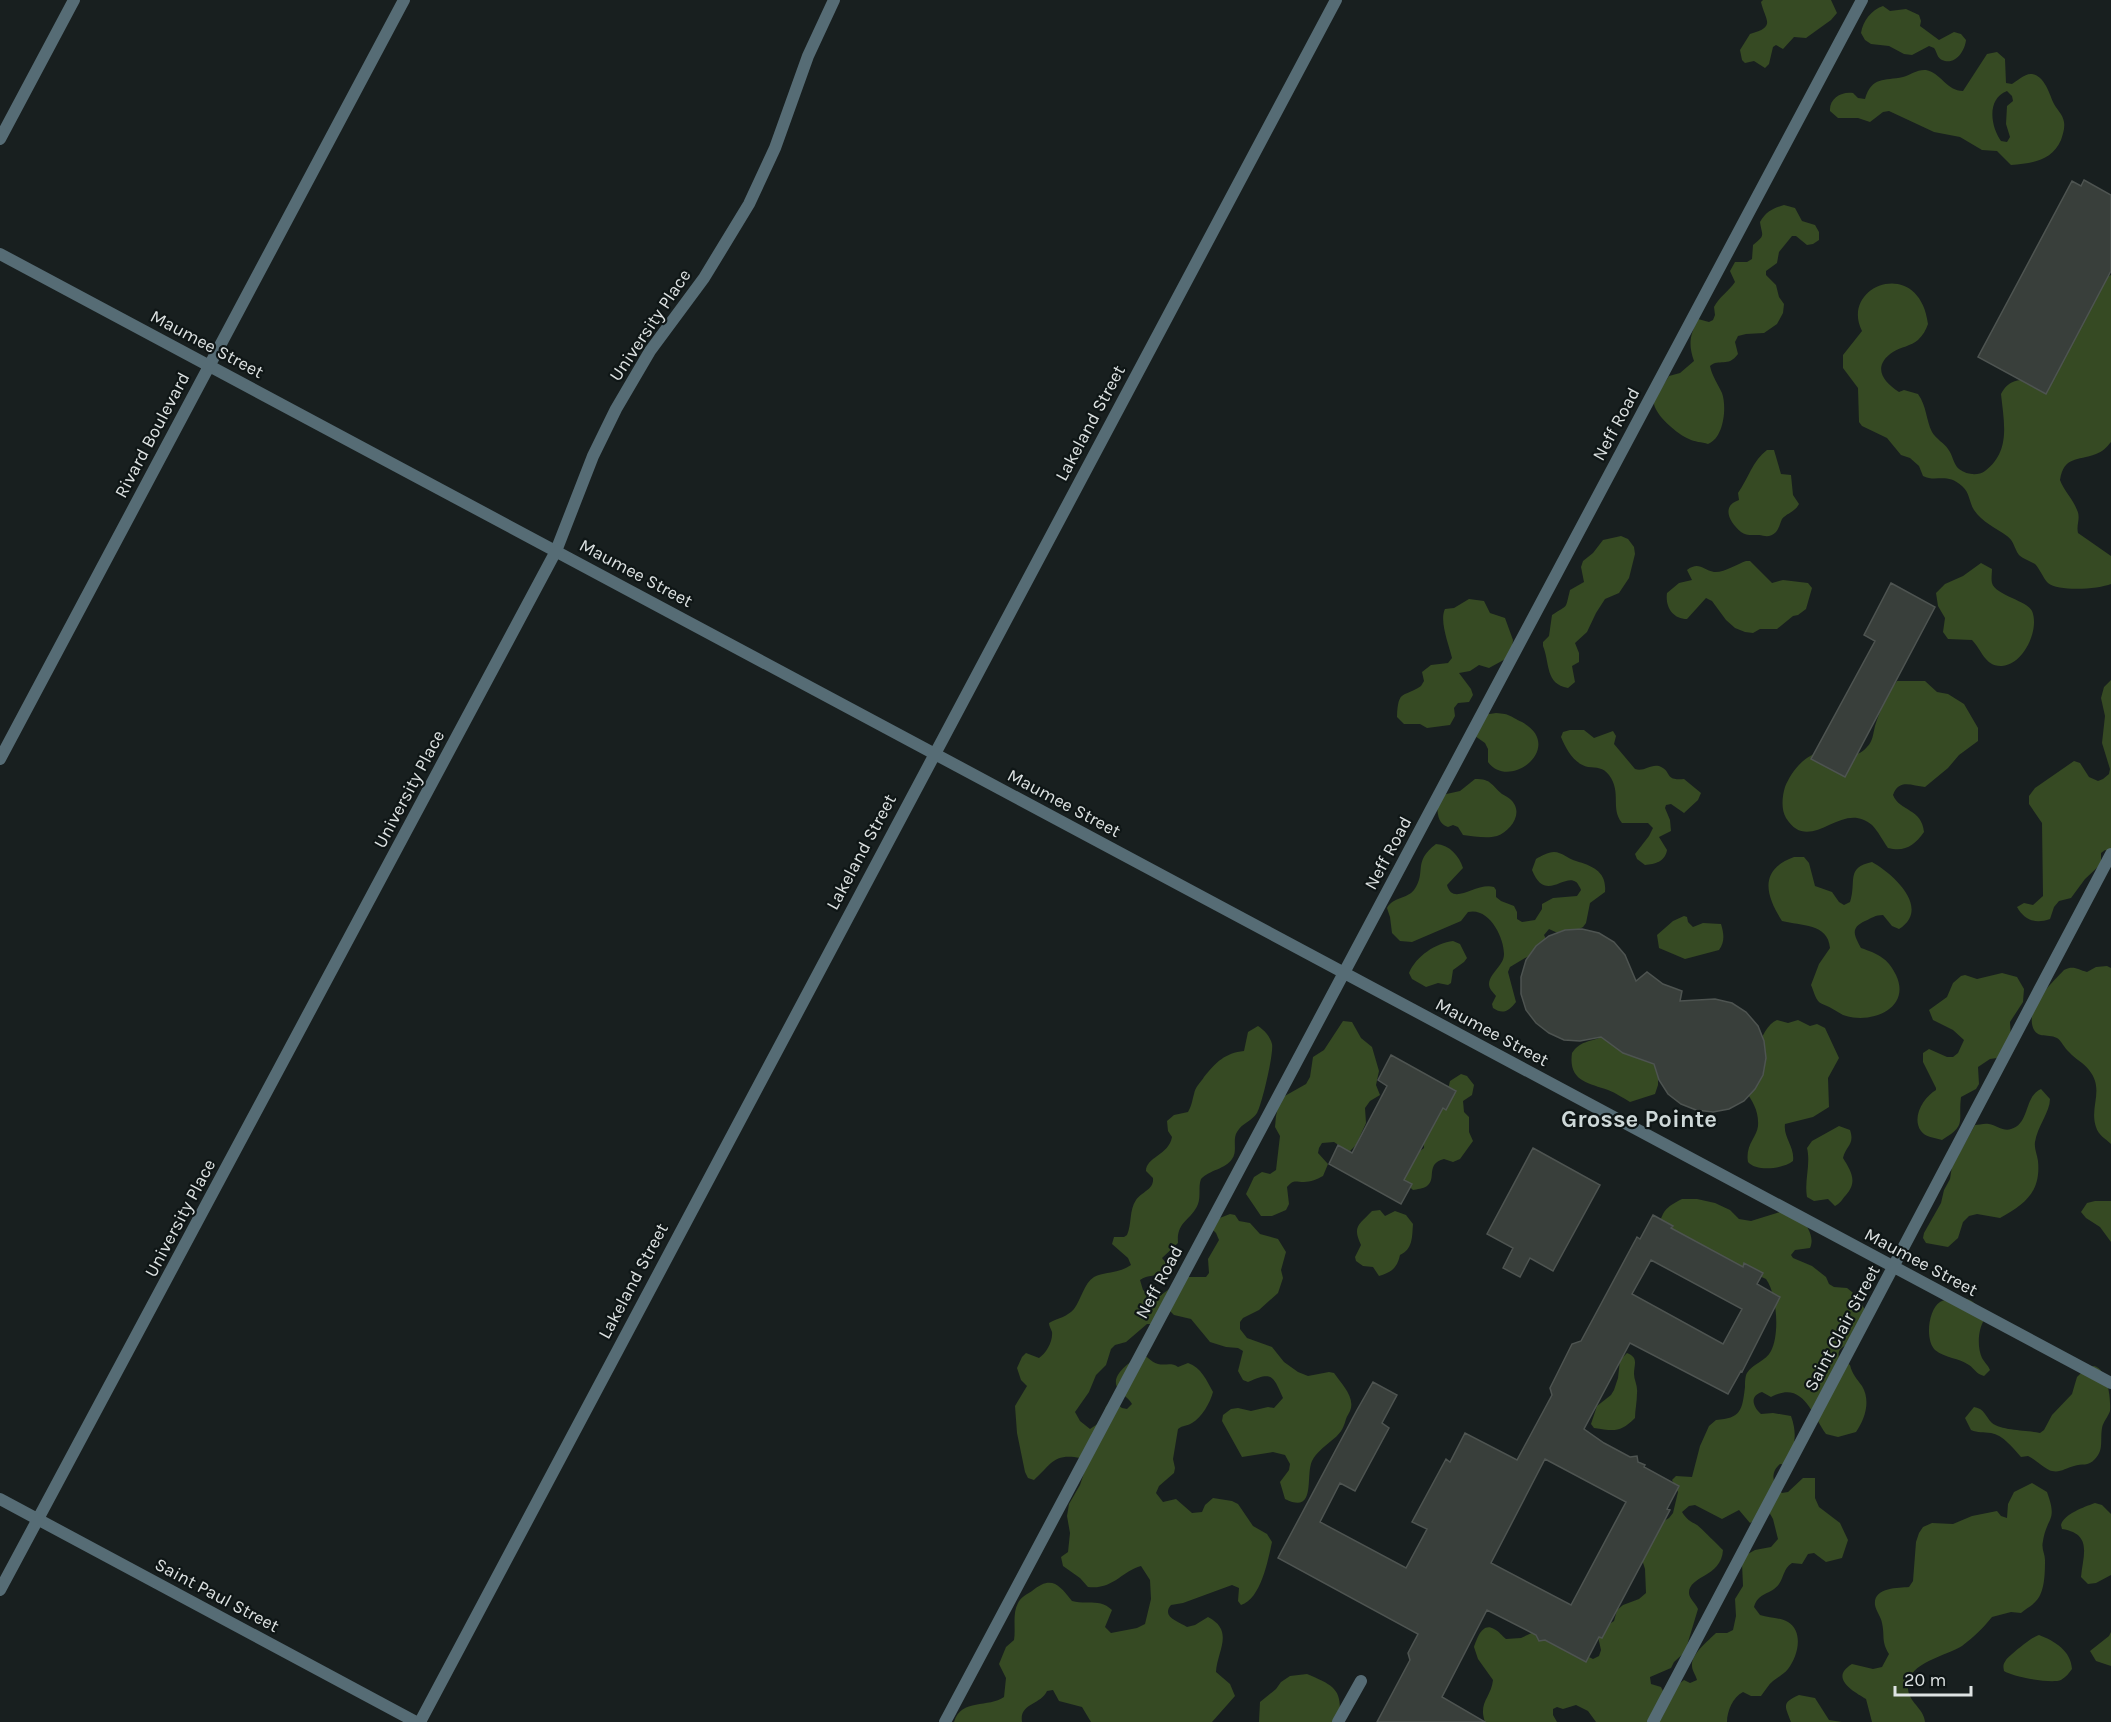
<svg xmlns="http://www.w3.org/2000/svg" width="2111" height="1722" viewBox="0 0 2111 1722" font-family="Karla,sans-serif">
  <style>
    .forest { fill: #364a23; fill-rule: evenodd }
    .building { fill: #393f3b; stroke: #4e5451; stroke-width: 1.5; fill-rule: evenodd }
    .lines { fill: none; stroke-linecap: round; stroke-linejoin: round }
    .street { stroke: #566c75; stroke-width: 12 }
    .labels { text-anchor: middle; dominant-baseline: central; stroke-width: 4.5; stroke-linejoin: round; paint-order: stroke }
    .street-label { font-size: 18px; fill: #dee3e3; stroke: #0f1616 }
    .district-label { font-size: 24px; font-weight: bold; fill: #ced8d8; stroke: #0f1616 }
  </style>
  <rect width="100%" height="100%" fill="#181f1f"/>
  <path class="forest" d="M 1763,0 L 1831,0 L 1837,13 L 1831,20 L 1806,38 L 1794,37 L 1783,49 L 1776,45 L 1773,47 L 1769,64 L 1765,68 L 1754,61 L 1745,63 L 1742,60 L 1740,50 L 1750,34 C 1777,27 1765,20 1761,2 Z
    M 1883,6 L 1890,11 L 1906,9 L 1919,15 L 1921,21 L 1920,26 L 1939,40 L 1954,32 L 1961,34 L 1966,40 C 1965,51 1955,66 1942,60 C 1937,58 1937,52 1934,48 L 1929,46 L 1912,55 L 1904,54 L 1889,46 L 1871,44 L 1865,40 L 1861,33 C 1863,21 1871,10 1883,6 Z
    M 1997,52 L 2005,59 L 2006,83 L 2012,84 C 2017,81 2025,73 2032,74 C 2044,76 2049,92 2053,102 C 2056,109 2063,114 2064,122 C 2065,128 2063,134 2061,140 C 2052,161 2032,163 2011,165 L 1997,151 L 1982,150 L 1960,137 L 1934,132 L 1889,111 L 1883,112 L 1870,122 L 1858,118 L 1838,118 L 1830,111 C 1829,98 1842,91 1853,93 L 1858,98 L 1865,99 C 1872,76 1884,81 1903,77 C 1910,75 1918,69 1926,70 C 1941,73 1947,91 1963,91 L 1987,54 ZM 2007,91 L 2012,96 L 2013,101 L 2007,106 L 2006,124 L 2010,137 L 2007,142 L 2001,141 C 1991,127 1986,99 2007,91 Z
    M 1784,205 L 1795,208 L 1802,221 L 1815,225 L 1819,232 L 1819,240 L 1813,244 L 1807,245 L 1796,236 L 1792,236 L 1779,252 L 1777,263 L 1766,271 L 1766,275 L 1776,285 L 1779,297 L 1784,304 L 1783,313 L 1777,324 L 1764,333 L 1746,334 L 1738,336 L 1735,342 L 1738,354 C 1728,368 1719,358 1710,366 C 1712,376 1718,384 1722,393 C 1727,407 1724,438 1708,444 C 1702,442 1694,442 1689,439 C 1678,435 1652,413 1654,401 C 1656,393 1665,383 1669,376 L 1680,373 L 1694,361 C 1688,344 1690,335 1698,319 L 1709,322 L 1713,320 L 1715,315 L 1714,307 C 1719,297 1729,291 1735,282 L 1730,271 L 1735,262 L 1747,262 L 1752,259 L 1753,245 C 1766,235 1762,236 1760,222 C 1766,211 1774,208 1784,205 Z
    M 2111,275 L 2111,442 C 2107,447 2102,452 2096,454 C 2077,461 2064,456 2060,480 C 2064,491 2073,499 2077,510 C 2081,518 2076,525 2078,533 L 2111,556 L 2111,584 C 2099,589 2059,592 2048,583 C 2043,578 2040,569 2035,564 C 2030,561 2023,559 2019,555 C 2014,548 2014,541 2007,536 C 1996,528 1982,522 1974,510 C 1969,502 1970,493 1962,486 C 1946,472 1936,483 1923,476 L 1919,466 L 1910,458 L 1901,455 L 1887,438 L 1862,426 L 1859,422 L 1858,388 L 1843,368 L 1843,355 L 1862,331 C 1839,286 1919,255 1928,324 C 1926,330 1923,335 1918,340 C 1911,346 1901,347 1893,352 C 1872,366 1882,381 1899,392 L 1904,390 L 1918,394 C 1927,407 1926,420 1932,432 C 1936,439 1944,443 1948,449 C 1953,455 1953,464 1959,469 C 1967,475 1978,476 1985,471 C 2011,451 2004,423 2001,394 C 2008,381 2016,380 2030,379 L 2105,278 Z
    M 1767,450 L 1774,450 L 1781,474 L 1791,475 L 1793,495 L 1799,504 C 1795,512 1787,513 1782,519 C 1780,523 1779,529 1776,532 C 1770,538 1765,536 1759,535 C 1752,535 1746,536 1741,532 C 1729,522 1721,506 1739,500 L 1738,493 C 1748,479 1753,460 1767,450 Z
    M 1621,536 L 1628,539 L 1634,547 L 1635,554 L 1629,578 L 1619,593 L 1605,599 L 1596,613 L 1587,632 L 1575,643 L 1579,653 L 1579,662 L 1572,666 L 1575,682 L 1568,688 C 1545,684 1550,663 1543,646 L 1543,642 L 1549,636 L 1552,615 C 1569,604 1565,610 1570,590 L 1584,582 L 1581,567 L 1583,561 L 1593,553 L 1603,540 Z
    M 1746,561 L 1750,561 L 1772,583 L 1783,580 L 1808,583 L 1812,588 L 1806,609 L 1798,615 L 1793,616 L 1777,629 L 1760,629 L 1753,633 L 1745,632 L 1735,628 L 1726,620 L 1712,601 L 1706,598 L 1687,619 C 1673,619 1665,607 1667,593 L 1679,583 L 1692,580 L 1687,570 C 1699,561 1703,570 1714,572 C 1724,573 1737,564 1746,561 Z
    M 1981,563 L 1992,569 C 1992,573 1991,579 1992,583 C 1995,595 2028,601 2032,611 C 2040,630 2023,665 2002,666 C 1985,667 1982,650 1972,640 L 1948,639 L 1943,632 L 1945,618 L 1938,606 L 1936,593 L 1945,584 L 1963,576 Z
    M 1469,599 L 1484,601 L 1490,613 L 1505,618 L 1513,640 L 1511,656 L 1489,668 L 1479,665 L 1470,671 L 1459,673 L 1471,689 L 1473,695 L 1469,702 L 1458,703 L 1454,708 L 1455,716 L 1450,725 L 1427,728 L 1420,724 L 1404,724 L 1397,717 C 1398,688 1404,698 1421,686 L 1424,681 L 1422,672 L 1431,665 L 1448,663 L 1452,658 C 1449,645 1439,621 1445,609 L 1454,608 Z
    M 2111,680 L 2111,853 L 2105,850 L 2101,853 L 2101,864 L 2085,879 L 2071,898 L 2059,901 L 2054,907 L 2050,919 C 2036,924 2025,921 2017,907 L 2024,903 L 2033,905 L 2043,896 L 2042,823 L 2029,804 L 2029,796 L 2035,788 L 2074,761 L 2080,763 L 2089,777 L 2098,781 L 2103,779 L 2109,774 L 2110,769 L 2102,743 L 2105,716 L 2101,698 L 2104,687 Z
    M 1897,681 L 1925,681 L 1937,692 L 1948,694 L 1964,704 L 1978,728 L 1978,741 L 1959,755 L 1948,768 L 1925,787 C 1912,786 1899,778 1893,795 C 1900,812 1922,808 1924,832 C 1914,846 1905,852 1888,848 C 1883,841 1878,831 1872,825 C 1841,798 1811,857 1786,818 C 1781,809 1782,797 1785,787 C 1791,772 1806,752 1824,752 C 1840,753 1855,761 1867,747 C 1873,741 1873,734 1875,726 C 1880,710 1887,695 1897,681 Z
    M 1496,713 C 1511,714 1509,716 1522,722 C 1566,746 1510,792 1488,762 L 1488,749 L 1485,743 L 1475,736 L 1483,715 Z
    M 1570,730 L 1584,730 L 1594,738 L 1613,731 L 1616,736 L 1614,744 L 1635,769 C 1644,772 1650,764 1659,766 C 1673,771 1663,781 1684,779 L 1701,793 L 1698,800 L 1684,813 L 1671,804 L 1666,805 L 1665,808 L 1670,820 L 1671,831 L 1659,837 L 1667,850 C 1665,862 1655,864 1645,865 L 1637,859 L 1635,854 L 1649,836 L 1653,828 L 1648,823 L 1622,823 C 1610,808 1622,793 1609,775 C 1603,767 1597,768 1588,767 C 1574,764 1566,749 1561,737 L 1563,732 Z
    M 1475,779 C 1492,779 1491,785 1502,794 C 1505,796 1508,797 1510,799 C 1525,812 1511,831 1497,836 C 1486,839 1474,836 1463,835 L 1458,827 L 1453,825 L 1448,827 C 1436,823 1437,809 1438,799 L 1442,795 L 1460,791 Z
    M 1436,844 C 1450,845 1459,856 1463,868 L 1447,885 C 1453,907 1475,882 1494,887 L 1496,890 L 1496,897 L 1501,901 L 1514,906 L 1517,912 L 1517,919 L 1522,922 L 1535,920 L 1542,909 L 1542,904 L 1553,898 L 1577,896 L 1581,890 C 1581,889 1577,882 1576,882 C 1564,873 1545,903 1532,870 L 1536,859 C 1541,856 1548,852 1554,852 C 1562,852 1568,859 1576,861 C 1593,866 1607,872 1605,892 L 1590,903 L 1586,923 L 1583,927 L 1568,935 L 1562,935 L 1549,929 L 1544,935 L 1547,941 L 1538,953 L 1525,958 L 1510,967 L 1508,972 L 1516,1002 C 1509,1011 1503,1015 1493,1008 L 1492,1004 L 1496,996 C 1493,992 1489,989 1489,984 C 1490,972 1504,966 1504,954 C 1504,937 1489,907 1468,912 L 1461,921 L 1412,942 L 1400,941 L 1392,933 L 1390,917 L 1387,908 C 1393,897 1407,899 1414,890 C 1427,872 1412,862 1436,844 Z
    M 1794,857 L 1804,857 L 1809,863 L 1815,886 L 1832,892 L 1839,902 L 1844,905 L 1850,902 C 1857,881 1845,868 1872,862 C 1892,873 1932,908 1899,929 L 1892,926 L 1883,915 C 1875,915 1872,918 1865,921 C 1850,928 1854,935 1861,948 C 1878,954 1888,958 1896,975 C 1912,1009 1870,1025 1843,1015 C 1839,1013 1835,1010 1831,1008 C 1828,1006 1821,1004 1819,1002 C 1815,998 1813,989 1811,985 L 1819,964 L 1830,948 C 1828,923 1801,926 1782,921 C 1766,896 1758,870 1794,857 Z
    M 1684,916 L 1687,917 L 1688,922 L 1693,927 L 1703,923 L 1721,924 C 1724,934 1725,942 1719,950 L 1685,959 L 1659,948 L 1657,935 L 1673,921 Z
    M 1453,941 L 1460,944 L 1467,958 L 1464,962 L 1453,970 L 1451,983 L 1448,985 L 1438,983 L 1426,987 L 1412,979 L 1409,973 C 1416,956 1436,943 1453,941 Z
    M 2107,966 L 2111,968 L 2111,1144 C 2106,1139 2098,1135 2096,1127 C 2089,1106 2105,1090 2089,1070 C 2084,1063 2075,1059 2069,1052 C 2064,1048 2062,1041 2057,1038 C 2047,1033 2035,1040 2032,1024 C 2029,1003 2052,983 2064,970 C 2074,965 2078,970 2087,972 L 2096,967 Z
    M 2002,973 L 2017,977 L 2024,989 L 2023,1002 L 2010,1022 L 2011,1039 L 2004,1057 L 1990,1059 L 1978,1067 L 1979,1084 L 1976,1089 L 1961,1097 C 1958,1123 1967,1125 1942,1140 C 1935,1138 1925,1137 1921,1131 C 1911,1117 1924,1097 1936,1090 L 1936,1088 L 1923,1062 L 1923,1053 L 1929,1049 L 1947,1057 L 1953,1057 L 1958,1053 L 1964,1040 L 1953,1030 L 1933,1020 L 1929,1010 L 1947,997 L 1953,983 L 1961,976 L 1965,975 L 1977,979 Z
    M 1777,1020 L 1788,1023 L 1798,1020 L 1810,1026 L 1817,1024 L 1825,1028 L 1839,1058 L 1828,1078 L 1829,1107 L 1813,1117 L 1785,1124 C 1783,1137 1795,1147 1793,1161 C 1783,1169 1756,1172 1748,1162 C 1745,1145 1757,1137 1758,1126 C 1759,1111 1753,1102 1745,1090 C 1751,1072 1759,1027 1777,1020 Z
    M 1343,1021 L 1352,1022 L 1361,1038 L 1372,1047 L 1379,1071 L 1376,1085 L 1380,1095 L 1370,1101 L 1365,1108 L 1366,1123 L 1356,1145 L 1350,1151 L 1346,1150 L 1334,1142 L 1322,1143 L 1319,1148 L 1318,1153 L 1328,1164 L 1323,1176 C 1318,1179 1310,1182 1304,1182 C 1295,1182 1294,1179 1287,1187 L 1289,1204 L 1286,1210 L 1272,1216 L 1261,1216 L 1246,1194 L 1254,1177 L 1262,1172 L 1270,1174 L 1276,1170 L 1280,1136 L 1275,1127 L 1276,1116 L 1279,1103 L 1283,1097 L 1306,1084 L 1310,1077 L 1313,1057 L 1324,1050 Z
    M 1258,1026 C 1264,1030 1270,1036 1272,1044 C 1274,1053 1262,1104 1257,1113 C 1252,1121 1242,1123 1237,1132 C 1232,1140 1238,1151 1232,1159 C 1226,1169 1209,1170 1201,1179 C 1198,1187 1201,1196 1198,1204 C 1192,1220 1176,1221 1178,1243 L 1162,1258 L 1166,1263 L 1167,1269 C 1157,1278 1148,1274 1140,1280 L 1143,1290 L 1154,1300 L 1186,1277 L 1206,1277 L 1209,1273 L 1208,1259 L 1219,1240 L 1216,1233 L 1208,1225 L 1212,1221 L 1230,1214 L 1235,1215 L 1239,1221 L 1250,1223 L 1260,1234 L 1278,1239 L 1286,1252 L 1281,1270 L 1283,1278 L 1278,1293 L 1259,1310 L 1243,1318 L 1240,1322 L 1240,1329 L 1247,1338 L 1272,1347 L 1284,1362 L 1298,1372 L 1308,1376 L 1329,1372 L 1334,1373 C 1341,1383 1356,1398 1350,1411 C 1349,1413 1347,1416 1346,1419 C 1343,1430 1340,1434 1331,1441 C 1324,1447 1316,1453 1312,1461 C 1305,1476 1317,1515 1285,1499 L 1280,1482 L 1289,1470 L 1290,1464 L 1285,1455 L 1273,1452 L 1242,1457 L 1222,1421 L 1223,1415 L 1231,1409 L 1238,1408 L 1251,1411 L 1268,1407 L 1274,1408 L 1283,1398 C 1273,1375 1272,1371 1248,1382 L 1243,1380 L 1238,1371 L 1243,1351 L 1238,1348 L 1226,1347 L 1210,1342 L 1191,1319 L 1174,1315 L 1167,1308 L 1151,1324 L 1147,1324 L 1126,1342 L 1115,1345 L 1111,1349 L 1106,1365 L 1096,1375 L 1089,1392 L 1075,1412 L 1080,1421 L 1090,1429 L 1102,1421 C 1105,1413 1103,1403 1114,1402 L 1122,1408 L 1127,1409 L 1132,1404 C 1128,1397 1122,1395 1118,1389 C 1109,1375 1131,1362 1140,1355 C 1148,1355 1150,1362 1158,1364 C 1165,1366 1171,1362 1178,1367 L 1188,1363 C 1201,1367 1207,1381 1213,1392 C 1210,1403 1202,1417 1192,1423 C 1187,1426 1183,1425 1178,1429 L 1173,1459 L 1175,1468 L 1174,1473 L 1159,1486 L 1156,1493 L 1163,1502 L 1176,1499 L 1192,1513 L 1202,1512 L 1205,1505 L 1213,1498 L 1232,1501 L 1238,1504 L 1253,1526 L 1267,1534 L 1272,1542 C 1268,1560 1261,1599 1241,1605 L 1238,1601 L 1239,1588 L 1232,1585 L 1183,1603 L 1171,1605 C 1161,1617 1178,1621 1187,1627 L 1195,1625 L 1208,1617 C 1235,1631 1217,1651 1216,1672 L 1230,1684 L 1235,1696 L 1212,1722 L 1091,1722 L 1082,1707 L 1059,1701 L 1053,1690 L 1047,1691 C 1041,1705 1019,1703 1022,1722 L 954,1722 C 961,1698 989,1708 1004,1697 L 1006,1678 L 999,1664 L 1006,1647 L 1014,1640 C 1016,1628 1012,1614 1018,1603 C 1020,1598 1027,1594 1032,1591 C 1051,1575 1059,1584 1072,1601 C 1086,1605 1100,1598 1112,1610 L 1105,1627 L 1111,1633 L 1137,1628 L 1145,1624 L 1151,1599 L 1150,1580 L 1141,1566 C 1122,1571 1113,1590 1088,1587 L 1080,1578 L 1063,1566 L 1061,1557 L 1068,1552 L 1070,1533 L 1067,1516 L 1069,1504 L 1080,1485 L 1085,1470 L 1080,1458 C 1053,1453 1051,1465 1034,1480 L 1028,1478 L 1025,1472 L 1017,1433 L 1015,1406 L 1027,1386 L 1021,1380 L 1017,1368 L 1022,1357 L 1026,1353 L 1039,1358 C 1046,1353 1053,1342 1052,1332 C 1051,1329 1049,1326 1049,1323 C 1058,1318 1067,1317 1074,1309 C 1081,1300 1084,1283 1094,1277 C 1106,1271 1118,1274 1131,1265 L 1128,1258 L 1112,1244 L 1114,1237 L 1124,1237 L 1127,1235 C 1132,1224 1129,1210 1136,1200 C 1142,1191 1154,1190 1153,1178 L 1146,1171 C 1146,1157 1169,1155 1172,1137 L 1168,1131 L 1167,1121 L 1174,1115 L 1188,1112 C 1192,1105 1192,1101 1194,1094 C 1195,1087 1201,1082 1204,1077 C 1216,1062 1225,1053 1244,1051 L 1248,1032 Z
    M 1602,1037 L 1649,1059 L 1658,1069 L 1658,1085 L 1655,1094 L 1630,1102 C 1623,1098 1616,1093 1608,1090 C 1588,1083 1568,1081 1572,1053 C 1580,1041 1589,1042 1602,1037 Z
    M 1461,1074 L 1467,1076 L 1474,1085 L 1472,1095 L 1463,1101 L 1464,1112 L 1469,1117 L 1469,1132 L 1473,1141 L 1460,1159 L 1453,1162 L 1444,1159 C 1425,1164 1437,1179 1427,1186 C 1423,1189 1417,1189 1413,1190 L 1403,1181 L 1416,1154 L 1424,1148 L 1423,1137 L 1447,1093 L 1450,1081 Z
    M 2041,1089 L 2050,1099 C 2050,1112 2037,1127 2035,1142 C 2034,1148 2037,1154 2038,1161 C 2041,1192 2025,1204 2000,1218 L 1977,1214 L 1969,1216 L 1963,1222 L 1958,1238 L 1948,1247 L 1926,1243 L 1923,1238 L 1924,1233 L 1941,1203 L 1944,1190 L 1950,1179 L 1952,1166 L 1975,1125 C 1979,1125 1984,1123 1989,1124 C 1996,1125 2004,1132 2011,1129 C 2030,1124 2024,1096 2041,1089 Z
    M 1839,1126 L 1850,1130 C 1855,1145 1846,1145 1843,1158 C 1851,1171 1858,1182 1846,1195 C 1842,1199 1841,1203 1835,1206 L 1828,1199 L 1814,1201 L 1807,1197 C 1804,1181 1811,1164 1807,1148 L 1812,1141 Z
    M 1682,1199 L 1697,1199 L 1715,1203 L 1730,1210 L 1739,1219 L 1751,1221 L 1780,1212 L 1802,1218 C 1807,1227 1815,1237 1810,1248 L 1795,1250 L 1791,1255 L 1793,1258 L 1812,1266 L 1826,1277 L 1829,1284 L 1834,1287 L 1847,1288 L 1852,1292 L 1859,1299 L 1866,1312 C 1864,1320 1862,1331 1857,1337 C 1851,1346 1836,1345 1839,1358 L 1850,1365 C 1852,1374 1857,1379 1862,1386 C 1871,1401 1865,1419 1856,1432 L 1838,1437 L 1826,1434 C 1811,1413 1803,1380 1771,1397 L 1762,1392 C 1749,1396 1753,1407 1761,1414 L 1773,1413 L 1791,1416 C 1798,1436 1794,1445 1788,1465 L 1780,1464 C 1770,1472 1772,1485 1782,1493 L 1788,1492 L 1803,1478 L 1815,1478 L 1815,1498 L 1819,1507 L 1840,1523 L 1848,1540 L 1842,1558 L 1826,1562 L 1814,1553 L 1808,1554 L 1802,1564 L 1792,1563 C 1783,1569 1784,1577 1779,1584 C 1771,1595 1758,1592 1754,1607 L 1760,1615 C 1769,1618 1779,1617 1788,1622 C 1804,1632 1798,1656 1788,1669 C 1784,1674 1778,1677 1773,1681 C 1768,1685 1765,1691 1761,1696 L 1751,1696 L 1743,1692 C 1733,1697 1727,1711 1727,1722 L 1596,1722 L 1588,1711 L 1576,1705 L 1563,1709 L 1557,1707 L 1553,1709 L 1553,1715 L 1557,1722 L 1485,1722 C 1478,1702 1491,1698 1493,1680 L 1478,1659 L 1474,1647 C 1477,1639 1482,1622 1494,1629 C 1499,1631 1502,1636 1506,1639 L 1521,1638 L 1536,1631 L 1593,1659 L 1599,1656 L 1601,1650 L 1597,1632 L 1614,1621 L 1617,1610 L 1623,1605 L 1639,1599 L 1646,1593 L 1645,1569 L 1640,1553 L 1652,1528 L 1669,1518 L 1673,1513 L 1678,1492 L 1672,1480 L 1676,1476 L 1692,1477 L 1700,1446 L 1709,1426 L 1716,1420 C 1741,1418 1742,1411 1745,1387 C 1745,1383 1745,1376 1747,1373 C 1752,1364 1766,1361 1771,1351 C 1780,1334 1777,1294 1766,1279 L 1658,1229 C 1663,1210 1665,1208 1682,1199 ZM 1695,1505 L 1722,1519 L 1739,1510 L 1750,1523 L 1769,1512 L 1773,1519 L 1778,1539 L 1771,1547 L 1755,1550 L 1746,1555 L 1742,1563 L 1743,1586 L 1735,1599 L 1736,1616 L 1733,1630 L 1727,1633 L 1716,1633 C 1708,1641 1691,1654 1692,1666 C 1692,1671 1696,1675 1697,1680 L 1690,1683 L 1684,1680 L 1665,1695 L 1661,1687 L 1651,1684 L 1650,1677 L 1671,1668 L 1674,1662 L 1685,1652 L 1698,1609 C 1696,1604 1689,1598 1689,1593 C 1689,1575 1721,1578 1723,1550 C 1720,1547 1700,1527 1697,1525 C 1690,1521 1687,1520 1682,1512 L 1689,1506 Z
    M 2095,1201 L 2111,1201 L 2111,1242 L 2100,1227 L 2086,1218 L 2081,1212 L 2087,1203 Z
    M 1380,1210 L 1385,1216 L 1395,1211 L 1406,1215 L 1413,1224 C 1412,1237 1413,1249 1400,1255 C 1397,1268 1392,1272 1379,1276 L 1373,1267 L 1363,1266 L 1356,1261 L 1355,1257 L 1361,1245 C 1352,1226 1359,1225 1372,1211 Z
    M 1958,1298 C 1975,1298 1978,1306 1984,1320 C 1978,1330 1977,1347 1982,1358 C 1984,1362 1988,1365 1990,1370 L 1984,1376 C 1976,1374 1975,1369 1969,1365 C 1959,1358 1945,1358 1935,1350 C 1925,1340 1928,1310 1940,1302 C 1945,1299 1952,1299 1958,1298 Z
    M 1627,1353 C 1639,1358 1634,1364 1634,1374 C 1634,1380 1638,1386 1637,1393 C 1637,1402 1635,1410 1635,1418 C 1620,1433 1614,1431 1594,1428 L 1591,1424 L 1597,1406 L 1611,1395 L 1614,1390 L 1618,1378 L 1620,1360 Z
    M 2094,1366 C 2108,1369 2111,1399 2110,1411 C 2108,1417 2103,1422 2102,1428 C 2100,1440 2104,1450 2095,1459 C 2088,1467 2082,1463 2074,1466 C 2066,1468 2060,1473 2052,1471 C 2046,1470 2035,1459 2028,1456 L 2021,1457 C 2013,1448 2003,1435 1991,1433 C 1983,1432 1978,1433 1971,1430 L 1965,1418 L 1974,1407 C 1985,1409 1985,1416 1992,1423 C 2002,1431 2027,1430 2040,1433 L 2044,1430 L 2052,1415 L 2072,1394 L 2077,1377 L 2086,1368 Z
    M 2032,1483 L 2047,1492 C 2058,1522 2047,1516 2043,1541 C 2041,1549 2045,1553 2045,1560 C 2045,1572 2045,1592 2036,1601 C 2032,1606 2025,1609 2021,1613 L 2011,1612 L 1992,1617 C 1983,1628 1974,1637 1962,1646 C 1947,1656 1908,1662 1908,1686 C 1907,1702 1924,1708 1925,1722 L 1872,1722 L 1866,1699 C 1853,1691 1829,1678 1852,1664 L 1873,1669 L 1882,1667 L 1889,1654 C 1881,1641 1885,1637 1882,1623 C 1881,1617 1876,1611 1875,1605 C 1873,1587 1898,1588 1909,1587 L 1913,1581 L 1916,1542 L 1919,1533 L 1923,1527 L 1932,1523 L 1953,1524 L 1972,1516 L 1997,1511 L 2001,1516 L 2007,1518 L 2008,1504 L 2014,1492 Z
    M 2095,1503 L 2102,1505 L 2111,1514 L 2111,1575 L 2096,1583 L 2088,1584 L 2081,1577 C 2083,1555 2093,1534 2062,1529 L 2061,1525 C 2064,1514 2084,1507 2095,1503 Z
    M 2111,1632 L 2111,1666 L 2096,1661 L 2090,1651 L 2109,1636 Z
    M 2039,1635 C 2055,1641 2071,1651 2072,1669 C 2069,1673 2066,1677 2061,1680 C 2052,1684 2013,1677 2004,1671 C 2003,1665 2003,1665 2006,1660 C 2010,1655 2033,1636 2039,1635 Z
    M 1307,1674 C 1335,1686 1343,1689 1339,1722 L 1259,1722 L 1260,1702 L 1276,1689 L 1281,1682 L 1290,1676 Z
    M 1799,1695 L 1815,1698 L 1829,1720 L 1842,1722 L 1791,1722 C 1785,1706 1781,1703 1799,1695 Z"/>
  <path class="building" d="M 2084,180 L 2111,195 L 2111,271 L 2046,394 L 1978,357 L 2072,181 L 2081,186 Z
    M 1891,583 L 1935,607 L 1845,777 L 1811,759 L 1875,641 L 1864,635 Z
    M 1582,929 L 1599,933 L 1614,942 L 1625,955 L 1636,981 L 1647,972 L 1663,984 L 1682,991 L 1680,1001 L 1715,999 L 1732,1003 L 1746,1012 L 1758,1026 L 1764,1041 L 1766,1058 L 1763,1075 L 1755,1089 L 1744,1101 L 1729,1109 L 1713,1112 L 1696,1110 L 1681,1104 L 1668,1094 L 1659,1080 L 1654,1064 L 1623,1053 L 1601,1037 L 1580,1041 L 1564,1040 L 1549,1033 L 1536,1023 L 1526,1010 L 1521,994 L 1521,977 L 1526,960 L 1536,946 L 1549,936 L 1565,930 Z
    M 1391,1055 L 1456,1091 L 1446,1110 L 1443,1108 L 1404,1180 L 1412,1184 L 1401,1204 L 1329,1164 L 1338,1145 L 1352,1153 L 1387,1086 L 1378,1080 Z
    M 1533,1148 L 1600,1185 L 1553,1271 L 1530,1258 L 1520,1277 L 1503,1268 L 1513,1248 L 1487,1234 Z
    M 1653,1215 L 1673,1226 L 1671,1228 L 1743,1267 L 1744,1263 L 1763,1273 L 1757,1284 L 1780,1297 L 1742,1372 L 1741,1371 L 1728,1394 L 1630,1343 L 1584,1429 L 1604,1443 L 1630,1457 L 1637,1456 L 1638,1462 L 1645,1465 L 1644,1467 L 1679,1486 L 1667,1509 L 1670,1510 L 1602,1638 L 1599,1637 L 1586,1662 L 1545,1640 L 1539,1641 L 1536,1635 L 1487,1610 L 1442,1697 L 1485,1722 L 1377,1722 L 1410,1660 L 1408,1653 L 1418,1634 L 1278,1558 L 1357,1410 L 1373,1382 L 1397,1395 L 1382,1423 L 1389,1428 L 1355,1491 L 1340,1483 L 1320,1522 L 1406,1568 L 1427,1529 L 1412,1522 L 1446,1459 L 1450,1462 L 1465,1433 L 1517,1460 L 1552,1395 L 1550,1388 L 1572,1344 L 1581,1341 L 1637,1237 L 1640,1239 ZM 1651,1260 L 1742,1309 L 1723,1344 L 1632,1294 ZM 1545,1459 L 1626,1502 L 1571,1605 L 1491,1563 Z"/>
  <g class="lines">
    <path class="street" d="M 0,139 L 74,0
      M 0,254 L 2111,1383
      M 0,759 L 404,0
      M 0,1499 L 416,1722
      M 0,1590 L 556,551 L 593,456 L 616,409 L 650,351 L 704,278 L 749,204 L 775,148 L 808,56 L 834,0
      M 420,1722 L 1336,0
      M 945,1722 L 1862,0
      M 1338,1722 L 1361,1681
      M 1653,1722 L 2111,854"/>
  </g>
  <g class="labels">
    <g class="street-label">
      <text transform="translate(650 325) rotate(-56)">University Place</text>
      <text transform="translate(207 344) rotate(28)">Maumee Street</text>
      <text transform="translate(1090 423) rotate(-62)">Lakeland Street</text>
      <text transform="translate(1616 424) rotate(-62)">Neff Road</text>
      <text transform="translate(152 435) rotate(-62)">Rivard Boulevard</text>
      <text transform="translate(636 573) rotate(28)">Maumee Street</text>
      <text transform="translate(409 789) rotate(-62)">University Place</text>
      <text transform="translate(1064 803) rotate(28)">Maumee Street</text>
      <text transform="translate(861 852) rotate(-62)">Lakeland Street</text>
      <text transform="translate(1388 853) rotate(-62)">Neff Road</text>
      <text transform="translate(1492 1032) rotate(28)">Maumee Street</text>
      <text transform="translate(180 1218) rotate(-62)">University Place</text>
      <text transform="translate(1921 1262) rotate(28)">Maumee Street</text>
      <text transform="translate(633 1281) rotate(-62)">Lakeland Street</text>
      <text transform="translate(1159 1282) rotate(-62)">Neff Road</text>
      <text transform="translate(1842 1328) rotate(-62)">Saint Clair Street</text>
      <text transform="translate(217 1595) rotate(28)">Saint Paul Street</text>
    </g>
    <g class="district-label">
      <text x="1639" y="1119">Grosse Pointe</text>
    </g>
  </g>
  <path d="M1895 1686v9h76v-9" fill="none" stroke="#dee3e3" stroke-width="3"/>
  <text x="1904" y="1686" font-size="18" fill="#dee3e3" stroke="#0f1616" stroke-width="4.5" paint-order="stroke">20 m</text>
</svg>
